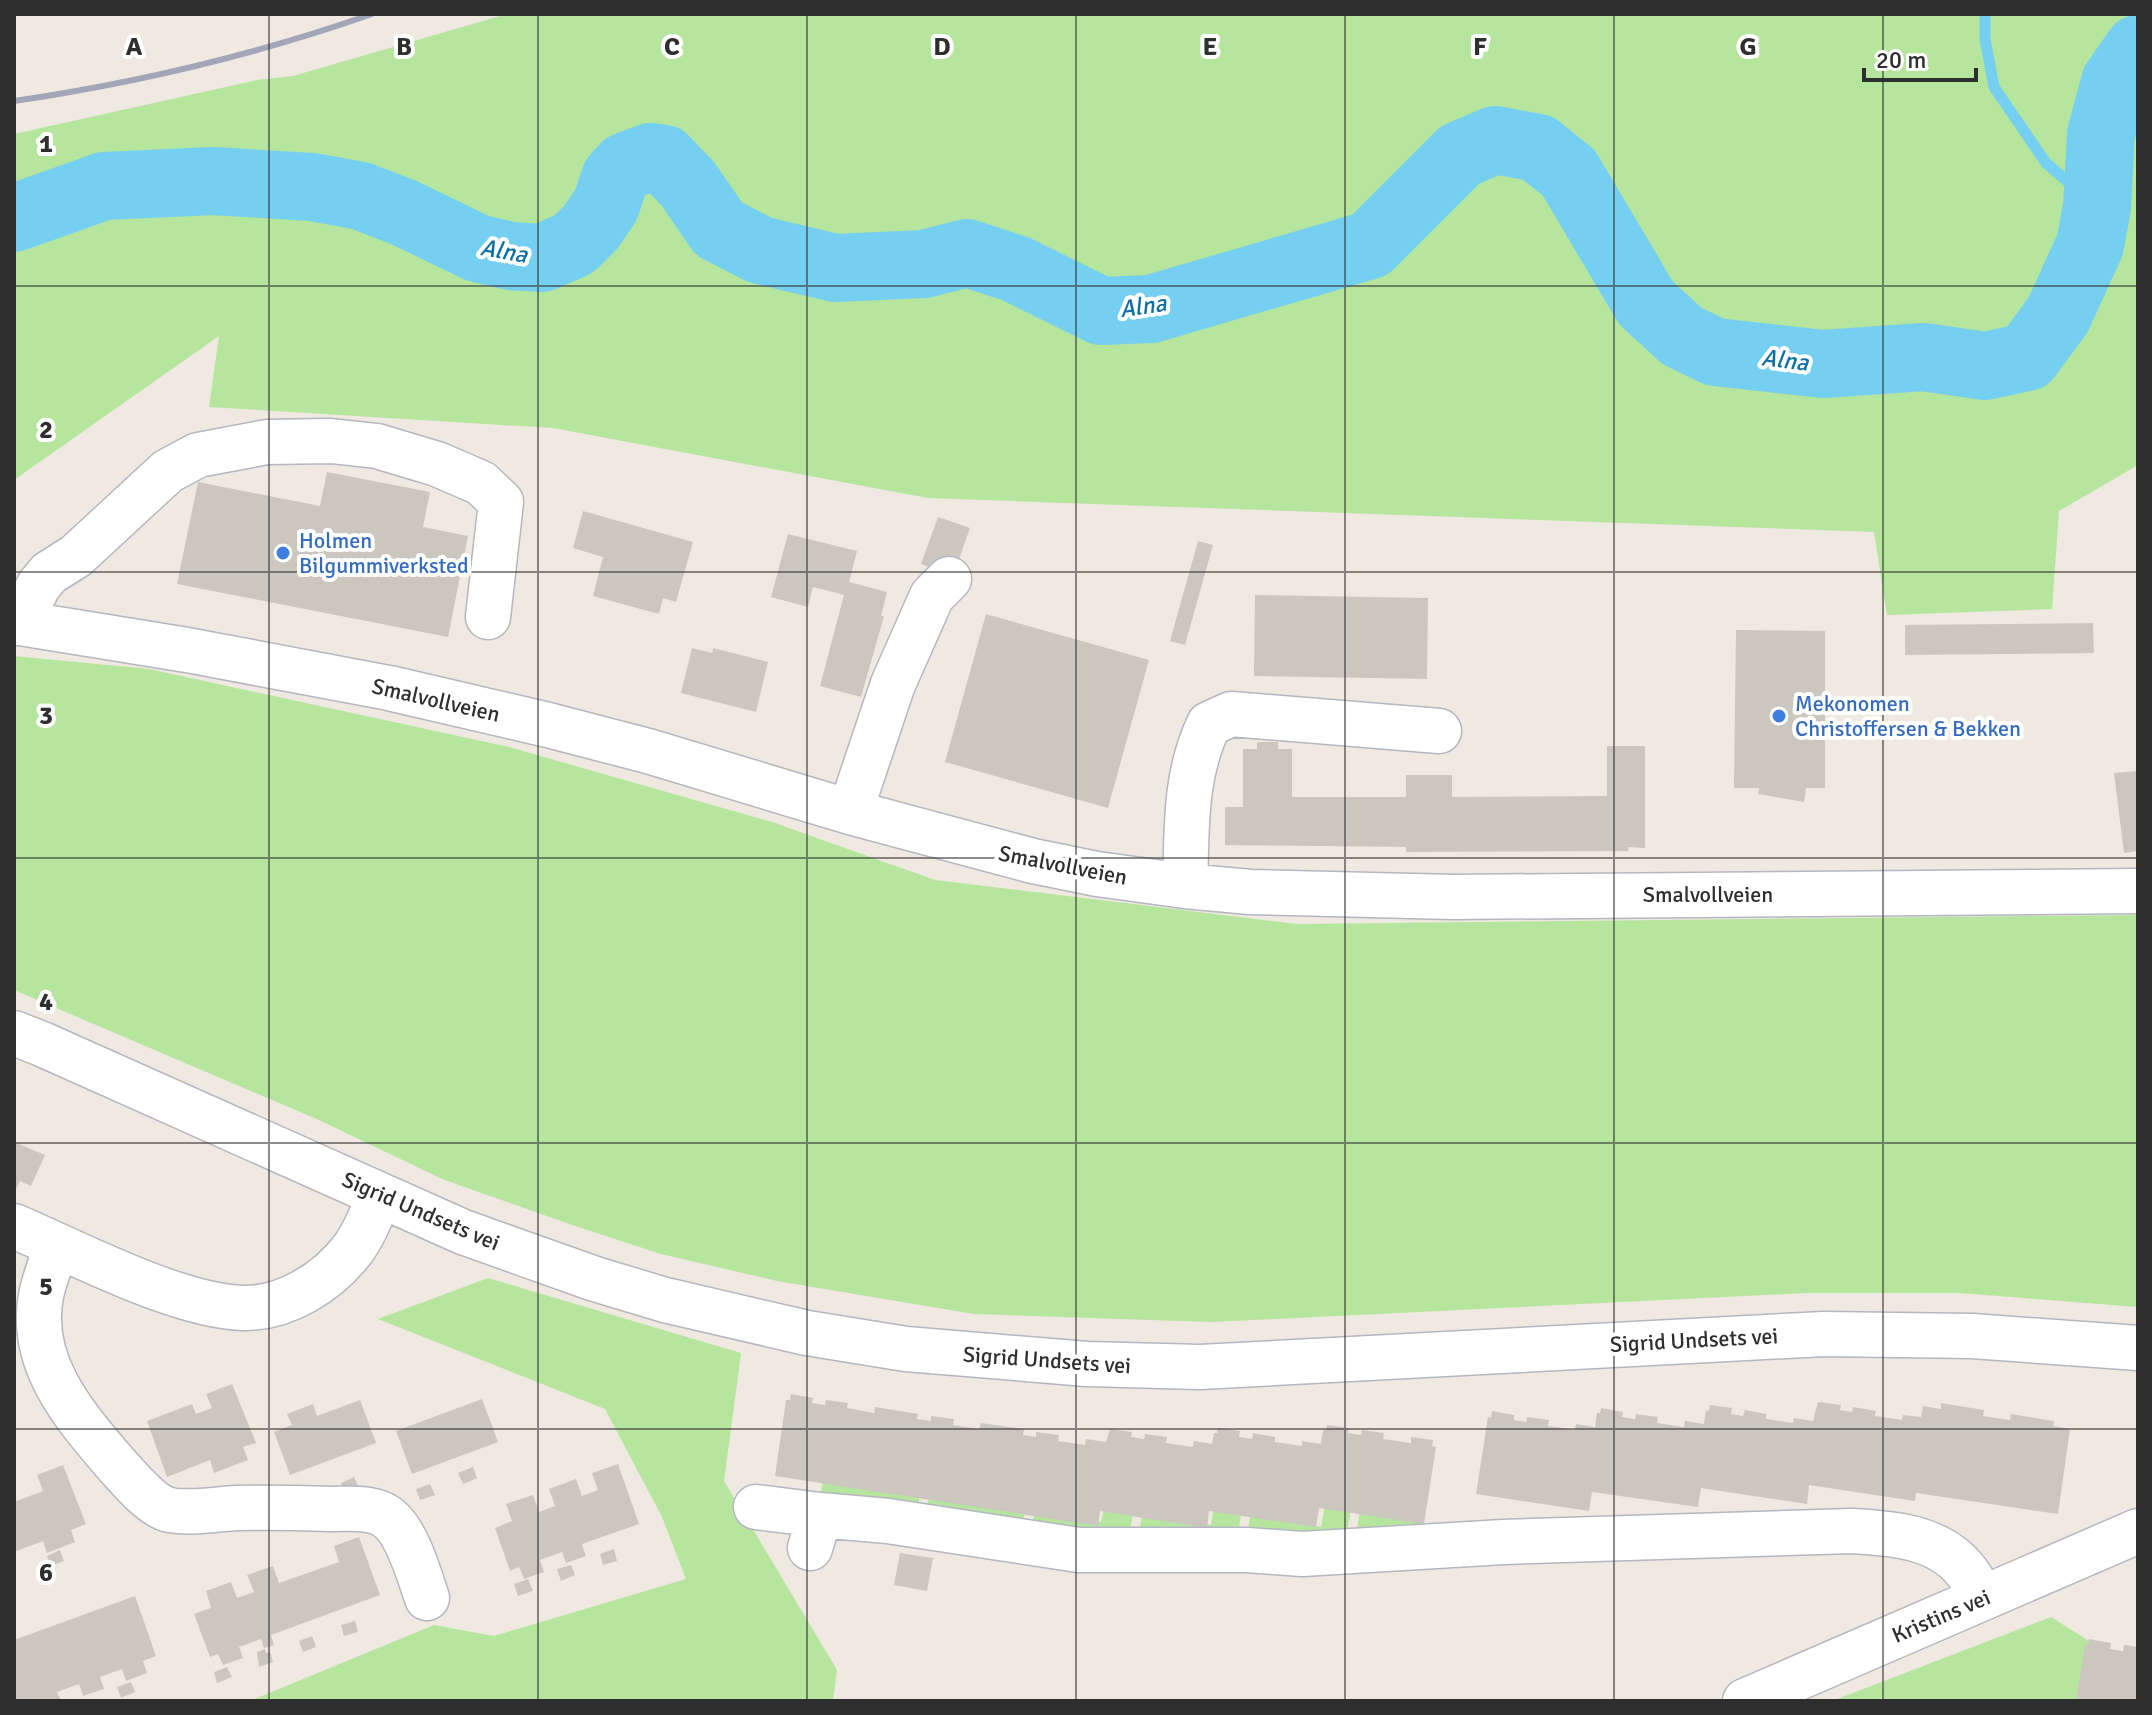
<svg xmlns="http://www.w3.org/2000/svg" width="2152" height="1715" viewBox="0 0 2152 1715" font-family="Signika,sans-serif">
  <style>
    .green { fill: #b6e59e }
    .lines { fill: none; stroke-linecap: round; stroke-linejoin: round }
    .stream { stroke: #75cff0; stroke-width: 11 }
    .river { stroke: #75cff0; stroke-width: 68 }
    .building { fill: #cbc7bf }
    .minor-casing { stroke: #b4b7c1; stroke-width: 47 }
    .minor { stroke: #fff; stroke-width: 44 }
    .rail { stroke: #a3a6b8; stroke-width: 6 }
    .grid { fill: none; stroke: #2e2e2e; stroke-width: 2; stroke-opacity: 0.55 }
    .shop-dot { fill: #3f7fe0; stroke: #fff; stroke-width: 3 }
    .labels { text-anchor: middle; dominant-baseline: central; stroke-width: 8; stroke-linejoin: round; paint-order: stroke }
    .shop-label { font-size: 22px; fill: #366cbe; stroke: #fff; text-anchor: start }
    .street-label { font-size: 22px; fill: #2e2e2e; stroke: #fff }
    .water-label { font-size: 24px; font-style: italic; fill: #0d6fa3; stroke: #fff }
    .grid-label { font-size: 26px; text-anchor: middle; font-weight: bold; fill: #2e2e2e; stroke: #fff; stroke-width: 8; stroke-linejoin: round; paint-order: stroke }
  </style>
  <rect width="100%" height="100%" fill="#efe9e1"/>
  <path class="green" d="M 507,14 L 2138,14 L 2138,465 L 2059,511 L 2052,609 L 1887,615 L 1874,532 L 928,498 L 553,428 L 209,407 L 219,336 L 14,480 L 14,134 L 257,80 L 293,76 Z
    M 14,656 L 149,669 L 509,747 L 772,822 L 935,880 L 1297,924 L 2138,915 L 2138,1307 L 1959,1293 L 1807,1293 L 1212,1322 L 974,1314 L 777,1281 L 661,1254 L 572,1225 L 442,1179 L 319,1120 L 14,990 Z
    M 488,1278 L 741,1353 L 724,1481 L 837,1670 L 833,1701 L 250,1701 L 434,1625 L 494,1636 L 686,1579 L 662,1517 L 605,1409 L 378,1319 Z
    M 823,1480 L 920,1495 L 917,1512 L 820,1497 Z
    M 929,1496 L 1025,1511 L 1022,1526 L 926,1513 Z
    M 1325,1505 L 1351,1509 L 1346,1538 L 1247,1537 L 1250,1516 L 1321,1527 Z
    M 1104,1510 L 1133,1514 L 1129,1536 L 1032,1527 L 1035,1512 L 1101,1522 Z
    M 1360,1510 L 1422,1522 L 1420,1537 L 1356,1536 Z
    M 1213,1511 L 1241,1515 L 1237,1539 L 1138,1537 L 1142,1516 L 1211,1525 Z
    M 2051,1617 L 2138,1672 L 2138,1701 L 1832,1701 Z"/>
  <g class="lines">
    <path class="stream" d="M 1985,14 L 1985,39 L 1994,87 L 2046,163 L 2097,207"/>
    <path class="river" d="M 14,218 L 104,186 L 213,181 L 312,187 L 361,196 L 405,213 L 477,248 L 510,256 L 542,258 L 574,244 L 591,227 L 606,205 L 615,178 L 626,166 L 650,157 L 664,159 L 688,184 L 719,229 L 760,250 L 835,268 L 924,264 L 967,253 L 1016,269 L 1101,311 L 1151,309 L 1370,245 L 1460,155 L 1495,140 L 1538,148 L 1569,173 L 1646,303 L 1682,336 L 1715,352 L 1823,364 L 1923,357 L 1985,366 L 2027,357 L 2058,315 L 2090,245 L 2097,207 L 2101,134 L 2115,82 L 2138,49"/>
  </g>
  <path class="building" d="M 327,472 L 430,492 L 423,527 L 468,536 L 448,637 L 177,584 L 198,482 L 320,506 Z
    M 583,511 L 693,542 L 676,602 L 663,598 L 659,614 L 593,596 L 603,557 L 573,548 Z
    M 938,517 L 970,528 L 953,576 L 921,564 Z
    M 788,534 L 857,551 L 849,582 L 887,592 L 881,616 L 884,616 L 861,697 L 820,686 L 844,595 L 813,587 L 808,607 L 771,597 Z
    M 1198,541 L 1213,545 L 1185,645 L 1170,641 Z
    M 1255,595 L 1428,598 L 1427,679 L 1254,676 Z
    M 986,614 L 1149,660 L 1108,808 L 945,762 Z
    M 2093,623 L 2094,653 L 1905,655 L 1905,625 Z
    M 1736,630 L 1825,631 L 1825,788 L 1806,788 L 1804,802 L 1758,794 L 1759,788 L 1734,788 Z
    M 692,648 L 712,653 L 713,648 L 768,662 L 756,712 L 681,693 Z
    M 1257,742 L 1278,742 L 1278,749 L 1292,749 L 1292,797 L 1406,797 L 1406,775 L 1452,775 L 1452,797 L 1607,796 L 1607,746 L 1645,746 L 1645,848 L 1629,847 L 1628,851 L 1406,852 L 1406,847 L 1225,845 L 1225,807 L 1243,807 L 1243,749 L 1257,749 Z
    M 2138,771 L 2138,851 L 2124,853 L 2114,773 Z
    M 14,1142 L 45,1155 L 31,1186 L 20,1181 L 16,1189 L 14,1188 Z
    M 232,1384 L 256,1443 L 243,1447 L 248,1460 L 214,1473 L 210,1460 L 167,1477 L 147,1421 L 192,1404 L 196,1414 L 212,1408 L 206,1394 Z
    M 791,1394 L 813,1398 L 812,1403 L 825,1405 L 826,1400 L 848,1403 L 847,1408 L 874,1413 L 875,1407 L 918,1414 L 917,1419 L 931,1421 L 931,1416 L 954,1419 L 953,1425 L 979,1429 L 981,1423 L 1024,1429 L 1023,1435 L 1036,1437 L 1036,1432 L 1059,1435 L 1058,1441 L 1085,1445 L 1086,1439 L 1106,1442 L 1110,1429 L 1132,1432 L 1131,1437 L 1144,1439 L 1145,1434 L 1167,1437 L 1166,1443 L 1193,1447 L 1194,1441 L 1212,1444 L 1214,1433 L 1217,1433 L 1218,1428 L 1240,1431 L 1239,1437 L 1252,1439 L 1253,1433 L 1275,1437 L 1275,1442 L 1302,1446 L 1302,1441 L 1321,1444 L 1323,1430 L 1326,1430 L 1327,1425 L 1349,1428 L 1348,1433 L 1361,1435 L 1362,1430 L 1384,1433 L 1383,1439 L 1411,1443 L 1411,1437 L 1433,1440 L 1432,1446 L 1436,1447 L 1424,1524 L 1319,1508 L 1316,1527 L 1209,1511 L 1207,1528 L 1100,1511 L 1098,1526 L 775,1476 L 786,1400 L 790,1400 Z
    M 482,1399 L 498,1442 L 412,1474 L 396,1431 Z
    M 360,1400 L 376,1443 L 290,1475 L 274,1432 L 292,1425 L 287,1414 L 313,1404 L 317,1416 Z
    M 1818,1402 L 1841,1405 L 1840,1410 L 1852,1412 L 1853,1407 L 1876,1411 L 1875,1416 L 1902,1420 L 1903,1415 L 1921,1417 L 1923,1406 L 1941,1409 L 1941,1403 L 1984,1410 L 1983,1416 L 2010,1420 L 2011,1414 L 2054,1421 L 2053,1426 L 2070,1429 L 2058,1514 L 1916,1493 L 1915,1501 L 1809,1485 L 1807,1504 L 1701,1488 L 1698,1507 L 1592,1492 L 1589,1511 L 1476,1494 L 1488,1417 L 1491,1418 L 1492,1411 L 1514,1415 L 1514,1420 L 1526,1422 L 1527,1417 L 1549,1420 L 1548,1426 L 1575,1430 L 1576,1424 L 1595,1427 L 1597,1413 L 1600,1413 L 1601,1408 L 1623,1412 L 1622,1417 L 1635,1419 L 1636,1414 L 1658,1417 L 1657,1423 L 1684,1427 L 1685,1421 L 1704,1424 L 1706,1410 L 1709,1411 L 1710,1405 L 1732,1408 L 1731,1414 L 1743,1416 L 1745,1410 L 1766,1414 L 1766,1419 L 1793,1423 L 1794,1418 L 1813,1421 Z
    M 618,1464 L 639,1524 L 582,1544 L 586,1556 L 566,1563 L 562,1552 L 540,1560 L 544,1572 L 524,1579 L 519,1567 L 510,1571 L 495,1528 L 512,1521 L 506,1504 L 533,1495 L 539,1512 L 555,1506 L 549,1489 L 576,1479 L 582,1496 L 598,1490 L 592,1473 Z
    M 63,1465 L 86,1524 L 71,1530 L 75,1542 L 47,1553 L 43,1541 L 14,1552 L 14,1502 L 43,1491 L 37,1475 Z
    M 473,1467 L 477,1478 L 463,1484 L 458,1473 Z
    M 354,1477 L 359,1488 L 345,1493 L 341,1483 Z
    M 430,1484 L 435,1495 L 420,1500 L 416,1489 Z
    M 359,1537 L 380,1595 L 271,1635 L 274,1645 L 264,1648 L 261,1639 L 239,1647 L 243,1658 L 223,1665 L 218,1654 L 210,1657 L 194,1614 L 211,1608 L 206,1591 L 231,1582 L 237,1598 L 254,1592 L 247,1575 L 273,1566 L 279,1583 L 339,1562 L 334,1546 Z
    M 614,1549 L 617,1561 L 603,1565 L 600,1554 Z
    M 60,1550 L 64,1561 L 51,1566 L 47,1556 Z
    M 900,1553 L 933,1558 L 927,1591 L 894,1585 Z
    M 571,1565 L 575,1575 L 561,1581 L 557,1569 Z
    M 528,1579 L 533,1591 L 518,1596 L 514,1584 Z
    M 135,1596 L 156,1656 L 143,1661 L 147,1673 L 126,1681 L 122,1669 L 100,1677 L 104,1689 L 83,1696 L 79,1684 L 57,1692 L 61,1701 L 14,1701 L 14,1640 Z
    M 355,1621 L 358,1632 L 344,1636 L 341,1625 Z
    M 312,1636 L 316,1647 L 303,1652 L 299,1641 Z
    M 2089,1639 L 2111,1643 L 2110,1649 L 2123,1651 L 2124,1645 L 2138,1647 L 2138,1701 L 2076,1701 L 2085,1645 L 2088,1645 Z
    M 265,1649 L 266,1653 L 270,1652 L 273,1662 L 259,1667 L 257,1652 Z
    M 227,1667 L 232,1677 L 217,1683 L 214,1672 Z
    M 131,1682 L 135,1692 L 121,1698 L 117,1687 Z"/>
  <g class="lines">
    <defs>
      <path id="minor" d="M 14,622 L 187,650 L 389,688 L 548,725 L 648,751 L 850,812 L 1033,861 L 1097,874 L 1185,886 L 1250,892 L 1453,897 L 2138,891
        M 19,623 L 39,585 L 49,573 L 76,556 L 168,471 L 198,455 L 267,442 L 331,441 L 377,446 L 437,464 L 481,483 L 501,502 L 488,617
        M 850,812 L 893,684 L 932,596 L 949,579
        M 1185,886 C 1187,829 1184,776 1209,724 L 1231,714 L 1439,731
        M 14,1033 L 42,1044 L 463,1232 L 595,1279 L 665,1300 L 807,1333 L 906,1349 L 1087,1364 L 1200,1367 L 1823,1334 L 1972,1336 L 2138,1348
        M 14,1226 C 77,1253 177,1306 243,1308 C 285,1309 328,1282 353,1249 C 365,1233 372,1213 380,1195
        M 57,1245 C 52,1260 46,1275 42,1291 C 26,1360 73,1414 115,1463 C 127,1476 152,1507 170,1510 C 190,1514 216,1509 237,1508 C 269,1507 301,1508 334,1509 C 350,1509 367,1507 382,1514 C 406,1525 419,1575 427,1598
        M 756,1507 L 820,1515
        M 810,1548 L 820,1515 L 888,1521 L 1079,1550 L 1247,1550 L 1302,1554 L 1503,1542 L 1851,1531 C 1891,1533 1939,1536 1966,1571 C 1973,1579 1977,1590 1982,1598
        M 1745,1701 L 2138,1531"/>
    </defs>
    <use href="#minor" class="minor-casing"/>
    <use href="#minor" class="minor"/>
    <path class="rail" d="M 14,101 C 136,83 255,55 372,14"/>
  </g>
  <path class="grid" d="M 269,14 L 269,1701M 538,14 L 538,1701M 807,14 L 807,1701M 1076,14 L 1076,1701M 1345,14 L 1345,1701M 1614,14 L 1614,1701M 1883,14 L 1883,1701M 14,286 L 2138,286M 14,572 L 2138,572M 14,858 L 2138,858M 14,1143 L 2138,1143M 14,1429 L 2138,1429"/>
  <g class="shop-dot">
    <circle cx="283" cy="553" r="8"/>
    <circle cx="1779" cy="716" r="8"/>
  </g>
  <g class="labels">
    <g class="shop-label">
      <text x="299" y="540">Holmen<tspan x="299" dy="25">Bilgummiverksted</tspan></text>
      <text x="1795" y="703">Mekonomen<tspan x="1795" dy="25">Christoffersen &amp; Bekken</tspan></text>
    </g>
    <g class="street-label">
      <text transform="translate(436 700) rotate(13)">Smalvollveien</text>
      <text transform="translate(1063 865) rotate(11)">Smalvollveien</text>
      <text x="1708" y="894">Smalvollveien</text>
      <text transform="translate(421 1211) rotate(23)">Sigrid Undsets vei</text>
      <text transform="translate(1694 1340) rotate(-3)">Sigrid Undsets vei</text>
      <text transform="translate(1047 1360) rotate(4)">Sigrid Undsets vei</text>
      <text transform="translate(1941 1616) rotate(-23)">Kristins vei</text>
    </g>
    <g class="water-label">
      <text transform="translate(504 251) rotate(10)">Alna</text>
      <text transform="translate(1143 306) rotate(-8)">Alna</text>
      <text transform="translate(1785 360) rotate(7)">Alna</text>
    </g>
  </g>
  <g class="grid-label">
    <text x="134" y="55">A</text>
    <text x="404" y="55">B</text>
    <text x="672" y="55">C</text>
    <text x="942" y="55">D</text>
    <text x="1210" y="55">E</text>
    <text x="1480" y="55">F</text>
    <text x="1748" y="55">G</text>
    <text x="46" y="152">1</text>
    <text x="46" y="438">2</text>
    <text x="46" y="724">3</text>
    <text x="46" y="1010">4</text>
    <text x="46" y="1295">5</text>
    <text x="46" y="1581">6</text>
  </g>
  <rect width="2152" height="1715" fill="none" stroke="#2e2e2e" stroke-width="32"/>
  <path d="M1864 68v12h112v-12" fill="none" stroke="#2e2e2e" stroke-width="4"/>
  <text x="1876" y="68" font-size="24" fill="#2e2e2e" stroke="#ffffff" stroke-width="6" paint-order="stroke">20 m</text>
</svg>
